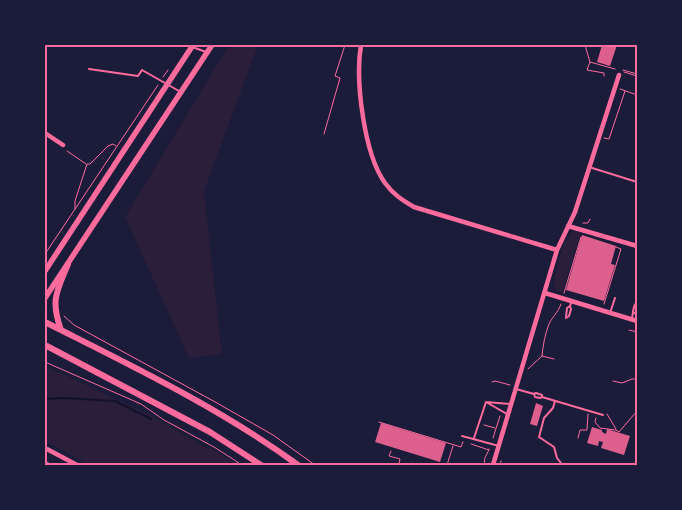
<svg xmlns="http://www.w3.org/2000/svg" width="682" height="510" viewBox="0 0 682 510" font-family="'Public Sans',sans-serif">
  <style>
    .green { fill: #2a1e3b }
    .lines { fill: none; stroke-linecap: round; stroke-linejoin: round }
    .stream { stroke: #12122b; stroke-width: 2 }
    .building { fill: #dd5f8e }
    .path { stroke: #ff6b9d; stroke-width: 1 }
    .service { stroke: #ff6b9d; stroke-width: 2 }
    .minor { stroke: #ff6b9d; stroke-width: 4.5 }
    .secondary { stroke: #ff6b9d; stroke-width: 5.5 }
    .primary { stroke: #ff6b9d; stroke-width: 6 }
    .neatline { fill: none; stroke: #ff6b9d; stroke-width: 2 }
  </style>
  <rect width="100%" height="100%" fill="#1b1b3a"/>
  <path class="green" d="M 229,45 L 258,45 L 204,191 L 222,354 L 189,358 L 125,217 Z
    M 577,230 L 577,232 L 581,233 L 562,293 L 555,290 C 551,280 563,242 570,234 C 572,231 573,231 577,230 Z
    M 45,367 L 65,375 L 150,415 L 208,449 L 209,447 L 238,465 L 90,465 L 45,441 Z"/>
  <g class="lines">
    <path class="stream" d="M 45,399 L 64,398 L 115,401 L 151,419"/>
  </g>
  <path class="building" d="M 602,45 L 617,45 L 610,66 L 597,62 Z
    M 582,235 L 616,246 L 611,264 L 615,265 L 604,301 L 566,290 Z
    M 536,403 L 543,406 L 537,426 L 530,424 Z
    M 381,423 L 446,443 L 440,462 L 375,442 Z
    M 592,427 L 602,430 L 602,432 L 606,434 L 607,429 L 630,436 L 624,455 L 601,448 L 603,442 L 599,441 L 598,446 L 587,443 Z"/>
  <g class="lines">
    <path class="path" d="M 585,45 L 590,62 L 587,70 L 604,73 L 604,76
      M 590,62 L 615,69
      M 623,70 L 637,74
      M 624,72 L 637,76
      M 163,77 L 168,70
      M 620,89 L 637,95
      M 324,134 L 340,78 L 335,76 L 345,45
      M 604,138 L 609,139 L 625,91
      M 67,151 L 86,164
      M 75,209 L 75,201 L 87,164 L 90,164 L 108,146 L 113,144 L 116,146
      M 583,223 L 588,223 L 590,219
      M 45,254 L 158,85
      M 564,293 L 581,237
      M 604,304 L 621,249 L 616,247
      M 64,316 L 74,325 L 217,403 L 273,435 L 315,465
      M 629,330 L 637,332
      M 542,356 L 554,359
      M 45,362 L 141,404 L 164,420 L 214,447 L 242,465
      M 528,369 L 542,356 C 543,345 545,334 549,324 C 552,317 558,313 561,304
      M 613,381 L 622,383 L 632,379 L 637,379
      M 492,382 L 495,381 L 510,385
      M 607,414 L 616,429
      M 596,418 L 595,422 L 600,428 L 616,430 L 619,432 L 637,411
      M 379,422 L 461,447 L 463,442
      M 484,425 L 495,428
      M 493,438 L 500,416
      M 578,438 L 580,430 L 587,430 L 588,414
      M 471,444 L 489,450
      M 391,451 L 389,456 L 400,459 L 399,464 L 403,465
      M 45,461 L 52,465
      M 411,465 L 412,463 L 417,465
      M 447,465 L 453,446
      M 485,465 C 483,457 487,456 489,449
      M 500,465 L 501,461"/>
    <path class="service" d="M 187,45 L 206,52
      M 89,69 L 138,76 L 142,70 L 179,91
      M 589,167 L 637,182
      M 610,313 L 615,298
      M 633,314 L 636,312 L 637,308
      M 566,317 L 567,308 L 570,306
      M 566,318 L 569,316 L 571,309 L 570,306 L 571,303
      M 632,318 C 634,309 632,308 637,301
      M 516,389 L 534,394 L 535,397 L 540,398 L 542,397 L 603,415
      M 534,394 L 536,393 L 542,395 L 542,397
      M 555,401 L 553,408 L 544,418 L 539,437 L 554,447 L 557,458 L 561,463
      M 486,402 L 507,414
      M 486,402 L 510,404
      M 462,436 L 499,446
      M 474,438 L 486,402"/>
    <path class="minor" d="M 361,45 C 355,80 364,154 385,183 C 393,194 402,200 414,207 L 557,250
      M 45,133 L 63,145
      M 568,226 L 637,246
      M 545,293 L 637,321
      M 45,448 L 77,465
      M 493,465 L 557,250 L 575,212 L 619,75"/>
    <path class="secondary" d="M 45,271 L 193,45
      M 45,298 L 212,45"/>
    <path class="primary" d="M 45,322 C 132,366 220,408 298,465
      M 61,330 C 50,300 57,291 68,264
      M 45,345 L 210,432 L 261,465"/>
  </g>
  <rect width="682" height="510" fill="none" stroke="#1b1b3a" stroke-width="92"/>
  <rect x="46" y="46" width="590" height="418" class="neatline"/>
</svg>
